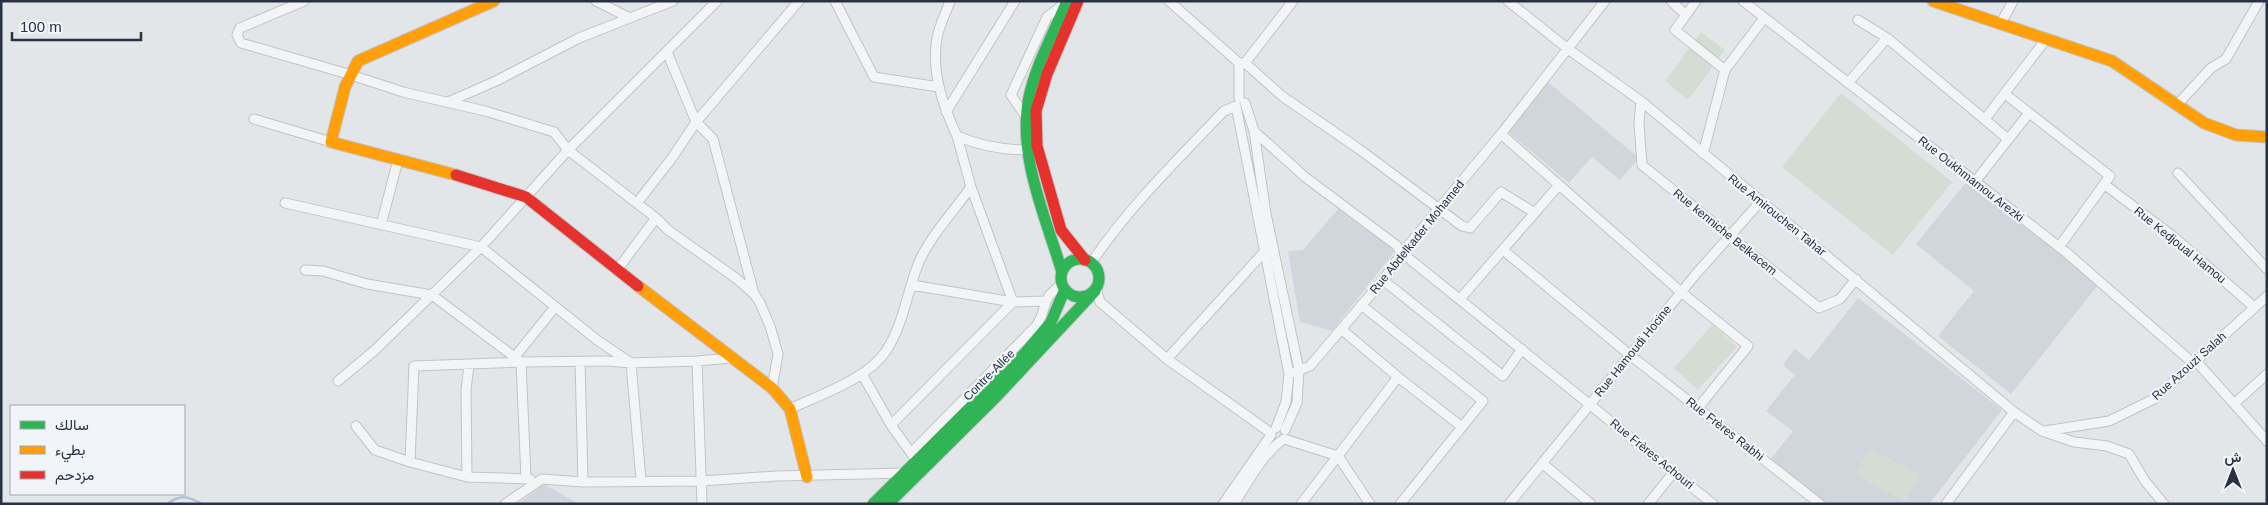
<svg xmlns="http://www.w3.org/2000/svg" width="2268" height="505" viewBox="0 0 2268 505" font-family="Arial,Vazirmatn,sans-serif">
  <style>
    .built { fill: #d1d5dc }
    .green { fill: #d4ddd4 }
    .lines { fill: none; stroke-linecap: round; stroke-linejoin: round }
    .stream { stroke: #b0c2d5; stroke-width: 2.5 }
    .street-casing { stroke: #c1c4c7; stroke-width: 11 }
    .fast-casing { stroke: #c1c4c7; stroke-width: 13 }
    .slow-casing { stroke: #c1c4c7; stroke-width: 13 }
    .jam-casing { stroke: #c1c4c7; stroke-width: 13 }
    .street { stroke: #f3f4f5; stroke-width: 9 }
    .fast { stroke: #30b455; stroke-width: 11 }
    .slow { stroke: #ff9f0a; stroke-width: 11 }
    .jam { stroke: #e5322d; stroke-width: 11 }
    .labels { text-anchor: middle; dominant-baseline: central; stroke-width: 4.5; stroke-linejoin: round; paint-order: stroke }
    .street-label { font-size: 12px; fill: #283244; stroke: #f1f4f8 }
  </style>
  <rect width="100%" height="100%" fill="#e3e6e9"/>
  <path class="built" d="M 1548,82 L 1639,158 L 1620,180 L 1592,157 L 1569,183 L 1507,131 Z
    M 1968,180 L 2098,285 L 2011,394 L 1938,336 L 1974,291 L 1916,244 Z
    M 1338,209 L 1395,251 L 1332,331 L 1300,322 L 1288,251 L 1303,250 Z
    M 1858,298 L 2002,410 L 1929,504 L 1828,504 L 1771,459 L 1793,431 L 1766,411 L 1795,375 L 1783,365 L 1795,349 L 1809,360 Z
    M 544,484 L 579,504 L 580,504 L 517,504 Z"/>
  <path class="green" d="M 1701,32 L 1725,50 L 1688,100 L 1665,81 Z
    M 1841,93 L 1952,182 L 1893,255 L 1782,167 Z
    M 1712,325 L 1737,347 L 1698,390 L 1674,368 Z
    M 1870,448 L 1920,475 L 1905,502 L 1855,474 Z"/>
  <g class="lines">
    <path class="stream" d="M 167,504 C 180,494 188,496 202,504"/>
    <defs>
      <path id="street" d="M 304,1 L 240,28 L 237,35 L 241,43 L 348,74 L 403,92 L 485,111 L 554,132 L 568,150 L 656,218 L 668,230 L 737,279 L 755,295 L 760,303 L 770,326 L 778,354 L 772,388
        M 596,1 L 630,18
        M 835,1 L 874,77 L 939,87
        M 950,1 C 946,13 939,26 937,38 C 931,72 943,106 957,136 C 980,146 1003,150 1029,150
        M 1169,1 L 1239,63 L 1239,98
        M 1508,1 L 1568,49 L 1641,101 L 2014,412 L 2042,431 L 2074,442 L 2107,446 L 2129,454 L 2145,481 L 2164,504
        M 1671,1 L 1686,15 L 1675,30 L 1725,70
        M 1743,1 L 2067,253 L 2193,363
        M 1686,15 L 1696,1
        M 1858,20 L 1887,38 L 2008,139
        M 2001,23 L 2013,1
        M 667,52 L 696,122 L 713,139 L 754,294
        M 1242,63 L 1245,63 L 1293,1
        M 1245,63 L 1282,96 L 1359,149 L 1462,226 L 1470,228 L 1501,192 L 1535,213
        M 1848,83 L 1887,38
        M 2005,94 L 2110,176 L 2059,247
        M 1641,101 L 1639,123 L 1642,165 L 1819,308 L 1840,299 L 1856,279
        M 448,102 L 496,81 L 579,38 L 673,1
        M 1245,103 L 1254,131 L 1266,214 L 1299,370 L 1297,403 L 1285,430
        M 2177,105 L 2211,68 L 2226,59 L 2259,1
        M 946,112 L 1015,1
        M 1026,117 L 1011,95 L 1047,17 L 1065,3
        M 254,119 L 331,142
        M 1985,119 L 2047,38
        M 1254,131 L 1305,177 L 1396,245 L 1402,253 L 1713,504
        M 1501,134 L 1681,292 L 1748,346 L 1698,408
        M 1703,154 L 1725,70 L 1764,18
        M 2178,173 L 2267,269
        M 1974,183 L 2029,113
        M 2104,184 L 2175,238 L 2254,307
        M 285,203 L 481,247 L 597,340 L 631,363 L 641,480
        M 637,203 L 672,158 L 696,122 L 799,1
        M 381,225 L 398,160
        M 1503,250 L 1630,355 L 1820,504
        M 1091,263 C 1129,207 1177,160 1224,111 L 1236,106 L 1289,374 L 1286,402 L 1276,428
        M 305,270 L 323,271 L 367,284 L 432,295 L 521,362 L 607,361 L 631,363 L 697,361 L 731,358
        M 617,270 L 656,218
        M 1383,280 L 1503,376 L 1522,349
        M 912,285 L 1013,302 L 1044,301
        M 1096,288 L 1100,302 L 1167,359 L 1271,433
        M 1460,299 L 1559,185
        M 1361,305 L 1483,401 L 1400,504
        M 1341,329 L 1398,377 L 1462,427
        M 514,358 L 555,307
        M 1167,359 L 1265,251
        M 697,361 L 702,504
        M 2196,361 L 2267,441
        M 580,362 L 583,482
        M 862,374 L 891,425 L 911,453
        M 1289,374 L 1310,366 L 1383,280 L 1402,253 L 1501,134 L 1605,1
        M 338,381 L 375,350 L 481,247 L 568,150 L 717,1
        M 2235,403 L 2267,374
        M 790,409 C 819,395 868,379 886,351 C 904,324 907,291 919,262 C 931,235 954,211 971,187
        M 891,425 L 1013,302 L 971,187 L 957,136
        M 356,426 L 375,450 L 410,462 L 467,477 L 530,479
        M 2045,431 L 2109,421 L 2154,399 L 2267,296
        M 1284,439 L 1338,456 L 1370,504
        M 918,461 L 911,453 L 1037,325 C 1050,303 1038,302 1062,284
        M 410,462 L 414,366 L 521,362 L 526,478
        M 1542,463 L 1591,504
        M 467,477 L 466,390 L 469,365
        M 505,504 L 542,479 L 583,482 L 701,481 L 777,476 L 905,473
        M 1223,504 L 1271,435
        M 1234,504 C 1248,482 1261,457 1281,441
        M 1301,504 L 1398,377
        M 1509,504 L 1696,274 L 1760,202
        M 1648,504 L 1674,472
        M 1946,504 L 2014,412"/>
      <path id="fast" d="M1061 278a19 19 0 1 1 38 0a19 19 0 1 1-38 0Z
        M 1062,272 C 1046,218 1017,155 1029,97 C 1036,64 1054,33 1067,1
        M 873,504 L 1024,354 L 1051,322 L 1065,289
        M 888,504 L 996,397 L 1095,291"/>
      <path id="slow" d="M 1933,1 L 2112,61 L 2204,123 L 2236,135 L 2267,137
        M 456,175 L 331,142 L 345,87 L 358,61 L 494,1
        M 638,286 L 772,388 L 790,409 L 807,477"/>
      <path id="jam" d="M 1078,1 L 1047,74 L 1036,111 L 1037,146 L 1061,230 L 1085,260
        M 456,175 L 526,197 L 638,286"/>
    </defs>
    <use href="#street" class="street-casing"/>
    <use href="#fast" class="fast-casing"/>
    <use href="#slow" class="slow-casing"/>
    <use href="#jam" class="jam-casing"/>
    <use href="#street" class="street"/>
    <use href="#fast" class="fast"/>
    <use href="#slow" class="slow"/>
    <use href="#jam" class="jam"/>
  </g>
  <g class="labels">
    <g class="street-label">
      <text transform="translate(1971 179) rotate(38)">Rue Oukhmamou Arezki</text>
      <text transform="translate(1777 215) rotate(39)">Rue Amirouchen Tahar</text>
      <text transform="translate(1725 232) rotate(39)">Rue kenniche Belkacem</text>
      <text transform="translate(1417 237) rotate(-51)">Rue Abdelkader Mohamed</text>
      <text transform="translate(2180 245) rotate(39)">Rue Kedjoual Hamou</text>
      <text transform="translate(1633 351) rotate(-51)">Rue Hamoudi Hocine</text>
      <text transform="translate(2189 366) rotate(-42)">Rue Azouzi Salah</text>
      <text transform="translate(989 375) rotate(-45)">Contre-Allée</text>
      <text transform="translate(1725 429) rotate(38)">Rue Frères Rabhi</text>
      <text transform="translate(1652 454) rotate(39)">Rue Frères Achouri</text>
    </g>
  </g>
  <rect width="2268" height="505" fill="none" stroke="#283244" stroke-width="5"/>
  <rect x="10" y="405" width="175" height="90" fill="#f1f4f8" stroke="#a1a6b0"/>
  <rect x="20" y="421" width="25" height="8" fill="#30b455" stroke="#a1a6b0"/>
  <text x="55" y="430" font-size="15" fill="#283244">سالك</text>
  <rect x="20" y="446" width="25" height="8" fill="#ff9f0a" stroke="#a1a6b0"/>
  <text x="55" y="455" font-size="15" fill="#283244">بطيء</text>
  <rect x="20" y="471" width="25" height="8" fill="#e5322d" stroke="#a1a6b0"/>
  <text x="55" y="480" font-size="15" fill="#283244">مزدحم</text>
  <g transform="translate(2233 470)" stroke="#f1f4f8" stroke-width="4" paint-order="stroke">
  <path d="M0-4L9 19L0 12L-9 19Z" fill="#283244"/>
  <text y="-8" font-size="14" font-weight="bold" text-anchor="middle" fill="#283244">ش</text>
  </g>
  <path d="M12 32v8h129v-8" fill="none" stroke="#283244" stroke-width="2.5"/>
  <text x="20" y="32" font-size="15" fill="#283244" stroke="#f1f4f8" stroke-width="4" paint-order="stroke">100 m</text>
</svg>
